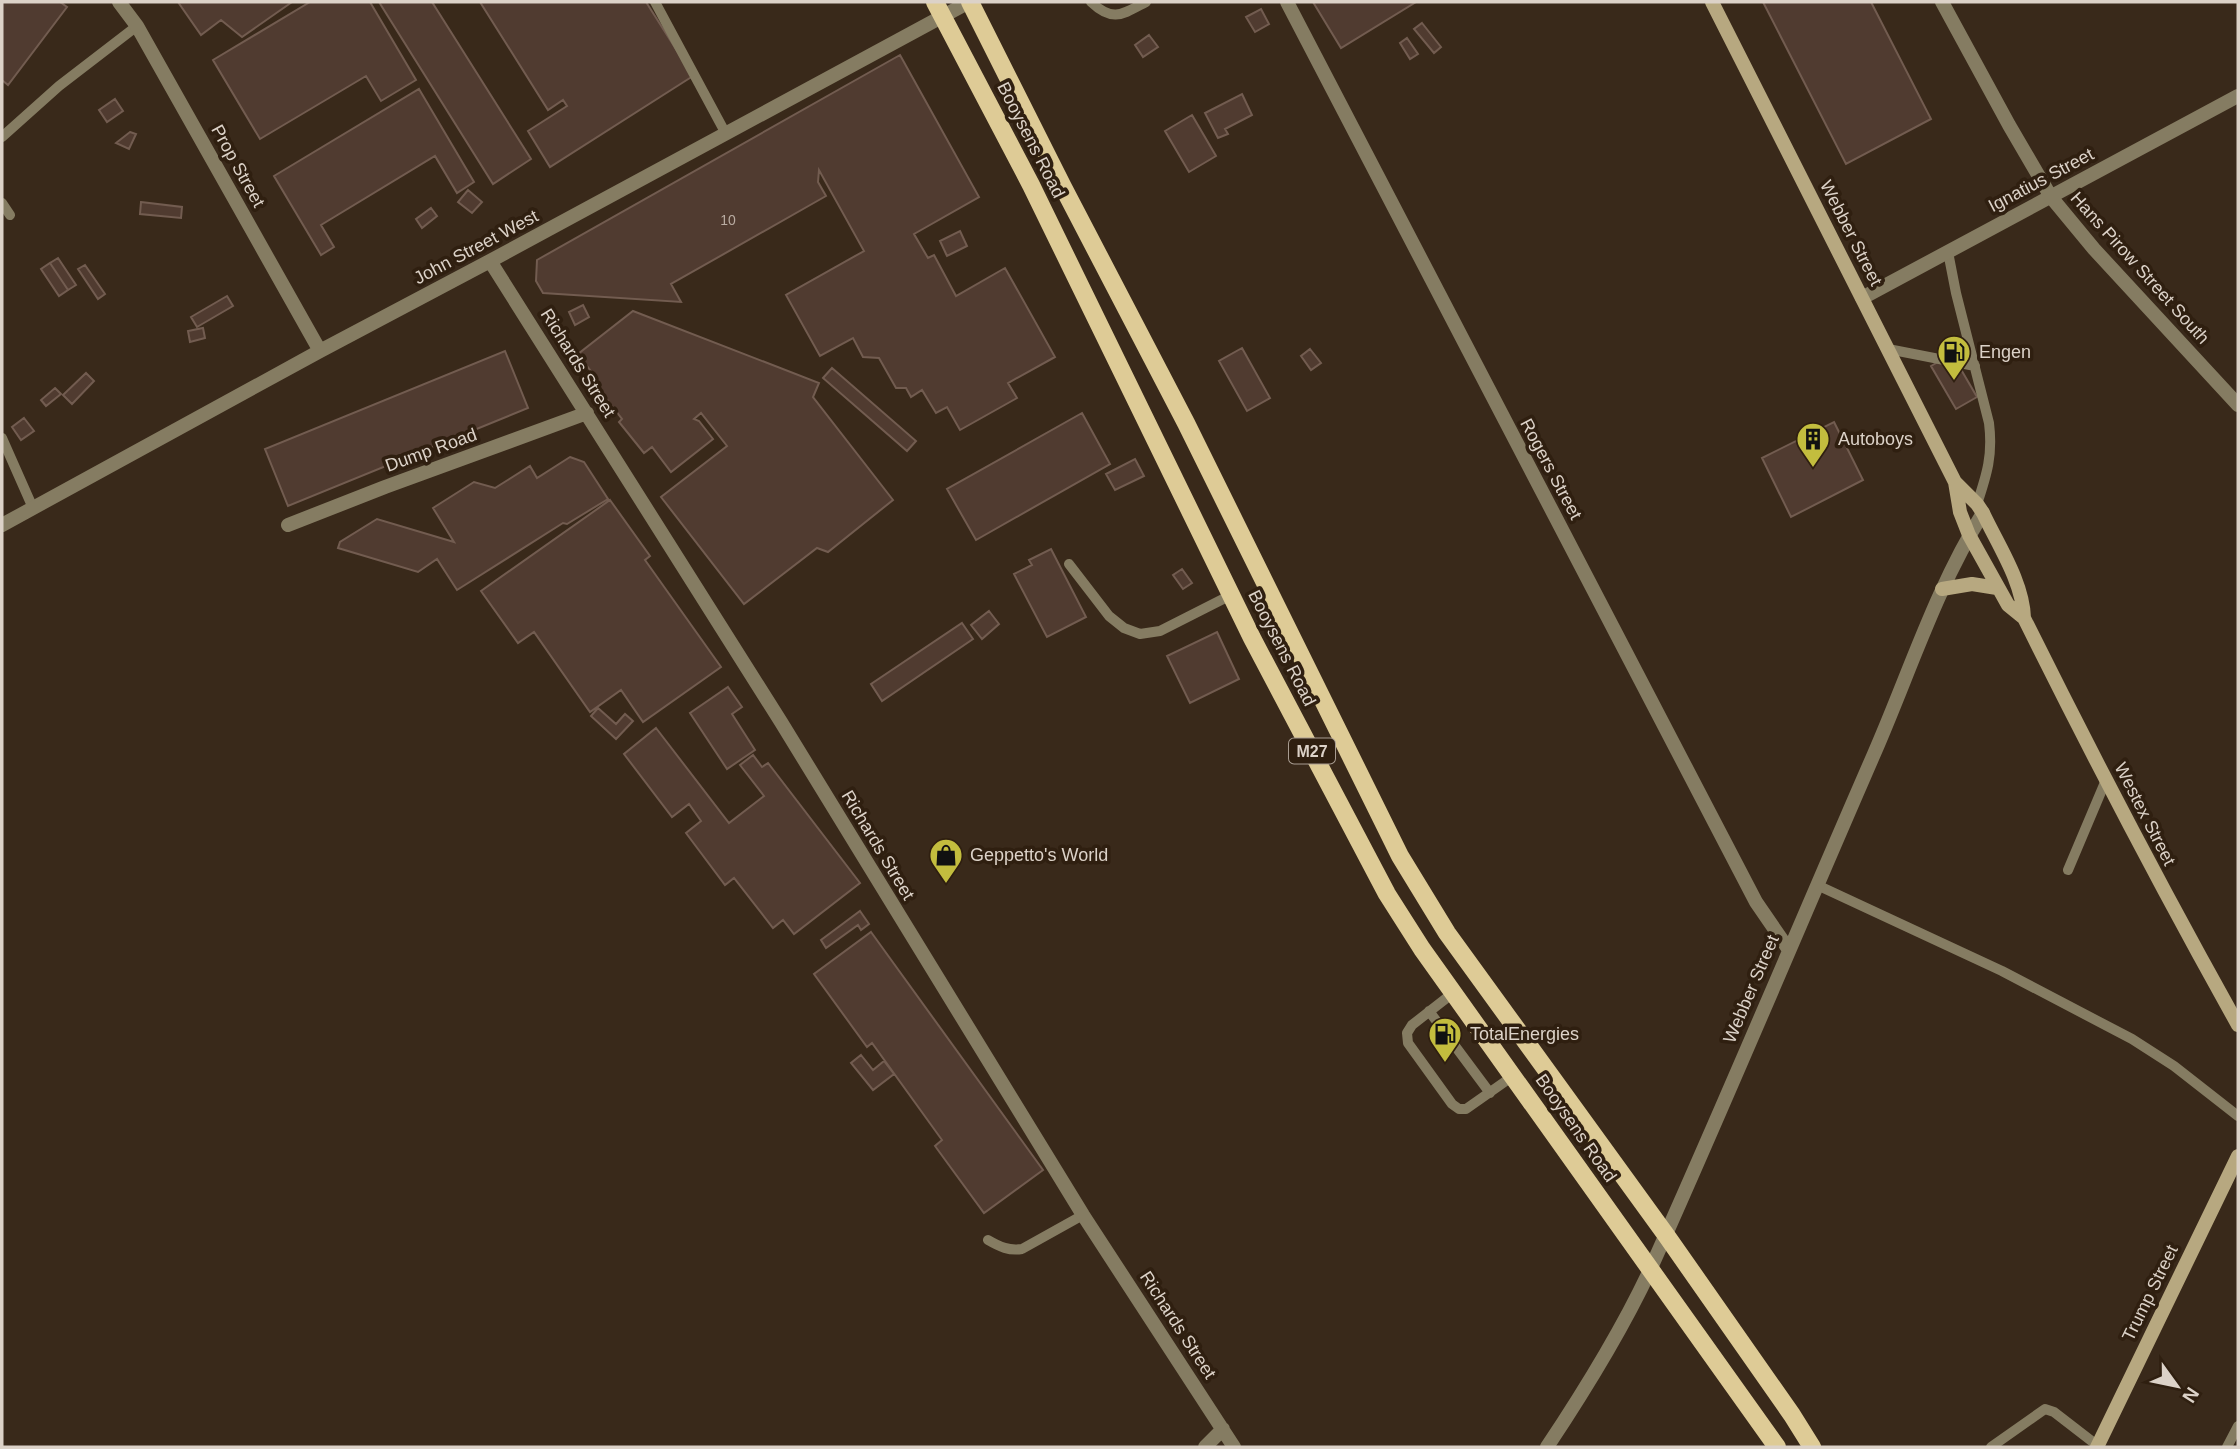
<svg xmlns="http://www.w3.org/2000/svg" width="2240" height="1449" viewBox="0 0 2240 1449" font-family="Helvetica,sans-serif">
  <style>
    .building { fill: #503b30; stroke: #725c50; stroke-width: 2 }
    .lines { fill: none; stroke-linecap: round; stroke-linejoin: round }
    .lane { stroke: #857c62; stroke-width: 10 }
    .street { stroke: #857c62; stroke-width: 14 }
    .secondary { stroke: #b7a880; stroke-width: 14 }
    .primary { stroke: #decb96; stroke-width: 18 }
    .labels { text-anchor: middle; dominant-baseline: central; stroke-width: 7; stroke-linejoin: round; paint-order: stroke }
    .number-label { font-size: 14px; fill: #b9aca2 }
    .shield { fill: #2f1f10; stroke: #a89c91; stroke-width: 2 }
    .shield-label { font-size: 16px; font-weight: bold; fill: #dcd2c8 }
    .street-label { font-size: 18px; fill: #dcd2c8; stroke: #2f1f10 }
    .poi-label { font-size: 18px; fill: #dcd2c8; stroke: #2f1f10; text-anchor: start }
  </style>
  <rect width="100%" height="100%" fill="#39291a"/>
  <path class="building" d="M 2,2 L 60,2 L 67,7 L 8,85 L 2,80 Z
    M 178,2 L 292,2 L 242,37 L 221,20 L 201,35 Z
    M 310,2 L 370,2 L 416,80 L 381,101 L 366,76 L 260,139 L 213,60 Z
    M 379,2 L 432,2 L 531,159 L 493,184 Z
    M 480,2 L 646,2 L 693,76 L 550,167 L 528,131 L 567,106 L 563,100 L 548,110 Z
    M 1313,2 L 1416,2 L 1341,48 Z
    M 1763,2 L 1871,2 L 1931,119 L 1846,164 Z
    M 1261,9 L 1269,24 L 1255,32 L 1246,17 Z
    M 1422,23 L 1441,47 L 1434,53 L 1414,29 Z
    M 1149,35 L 1158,47 L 1143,57 L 1135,45 Z
    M 1407,38 L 1418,54 L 1410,59 L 1400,43 Z
    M 900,55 L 979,197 L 914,234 L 928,258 L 934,255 L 956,296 L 1005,268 L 1055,357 L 1008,383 L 1017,398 L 960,430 L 947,407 L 936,413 L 922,390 L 911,397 L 906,388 L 896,388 L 879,358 L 863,357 L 853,338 L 820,356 L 786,295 L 864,251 L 819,170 L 818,182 L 826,196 L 671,284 L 681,302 L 543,293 L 536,281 L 537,260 Z
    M 419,89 L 474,182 L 457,193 L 435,156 L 321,225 L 334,247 L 321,255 L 274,176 Z
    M 1242,94 L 1252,115 L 1225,129 L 1228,134 L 1218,138 L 1205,113 Z
    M 115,99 L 123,111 L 107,122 L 99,110 Z
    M 1192,115 L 1216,156 L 1189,172 L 1165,131 Z
    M 130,132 L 136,134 L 129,149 L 116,143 Z
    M 468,190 L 482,202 L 472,213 L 458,202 Z
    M 141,202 L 182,207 L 181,218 L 140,214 Z
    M 431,208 L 437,216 L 422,228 L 416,219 Z
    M 960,231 L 967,246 L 947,256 L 940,241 Z
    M 58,258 L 76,285 L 68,290 L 50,263 Z
    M 50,263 L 68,290 L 59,296 L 41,269 Z
    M 85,265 L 105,294 L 98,299 L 78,269 Z
    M 227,296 L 233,306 L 197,327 L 191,317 Z
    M 583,305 L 589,317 L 575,325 L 569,312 Z
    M 633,311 L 819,383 L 813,397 L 893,500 L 828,552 L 817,548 L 744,604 L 661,497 L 727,446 L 701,413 L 694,419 L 699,421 L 713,439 L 671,472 L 652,447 L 644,453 L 619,422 L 622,419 L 595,384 L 599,382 L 578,354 Z
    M 203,328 L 205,338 L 190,342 L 188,331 Z
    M 1242,348 L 1270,398 L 1247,411 L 1219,361 Z
    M 1310,349 L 1321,363 L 1311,370 L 1301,356 Z
    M 505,351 L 528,408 L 288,506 L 265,449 Z
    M 1952,354 L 1977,397 L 1956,409 L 1931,366 Z
    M 832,368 L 916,441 L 907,451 L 823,378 Z
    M 86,373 L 94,381 L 72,404 L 63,395 Z
    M 55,388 L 61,394 L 46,406 L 41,400 Z
    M 1082,413 L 1110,464 L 976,540 L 947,489 Z
    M 24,418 L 34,431 L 21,440 L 12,427 Z
    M 1834,422 L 1863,480 L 1791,517 L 1762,458 Z
    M 570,457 L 584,462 L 608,499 L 567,524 L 563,523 L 457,590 L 437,559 L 418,572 L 338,548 L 340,542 L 377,519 L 454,542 L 433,508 L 474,482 L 495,488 L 530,466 L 537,478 Z
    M 1135,459 L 1144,476 L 1115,490 L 1106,474 Z
    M 610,500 L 650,556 L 645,560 L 721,667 L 643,722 L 621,690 L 590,712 L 534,632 L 518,643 L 481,591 Z
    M 1051,549 L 1086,617 L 1047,637 L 1014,574 L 1032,565 L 1029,560 Z
    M 1182,569 L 1192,583 L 1183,589 L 1173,575 Z
    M 989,611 L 999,624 L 982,639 L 971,625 Z
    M 962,623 L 973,639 L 882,701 L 871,684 Z
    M 1217,632 L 1239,679 L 1190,703 L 1167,656 Z
    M 728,687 L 742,707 L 732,714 L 755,750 L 727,769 L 690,713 Z
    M 598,708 L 616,724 L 625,714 L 633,721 L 616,739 L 591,716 Z
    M 656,728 L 729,823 L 764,796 L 740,765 L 753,755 L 762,767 L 768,763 L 860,883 L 794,934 L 783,920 L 773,928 L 734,878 L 725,885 L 686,833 L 701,821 L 689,804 L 672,817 L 624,754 Z
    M 860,911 L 869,924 L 861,930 L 858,925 L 826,948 L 821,940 Z
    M 871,932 L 1043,1170 L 984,1213 L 935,1146 L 942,1140 L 872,1043 L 867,1047 L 814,974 Z
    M 861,1055 L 873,1070 L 884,1061 L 894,1074 L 873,1090 L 851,1063 Z"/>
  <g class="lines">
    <path class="lane" d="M 655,2 L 726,134
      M 1091,2 C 1113,23 1123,14 1146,2
      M 2,137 L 59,86 L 137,26
      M 2,203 L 10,215
      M 1948,252 L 1956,293 L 1989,423 C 1993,455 1987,474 1977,504
      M 1888,349 L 1975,366
      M 2,438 L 33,508
      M 1069,564 L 1109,616 L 1124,628 L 1140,634 L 1160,631 L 1231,595
      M 2068,870 L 2106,780
      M 1817,885 L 2002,971 L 2132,1039 L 2174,1066 L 2238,1116
      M 1453,993 L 1412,1025 L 1407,1033 L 1408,1043 L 1452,1104 L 1459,1109 L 1466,1109 L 1513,1076
      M 1429,1011 L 1490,1093
      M 988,1240 C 1000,1247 1009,1251 1022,1249 L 1083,1215
      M 1991,1447 L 2045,1409 L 2054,1412 L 2098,1446
      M 2227,1447 L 2238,1426"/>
    <path class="street" d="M 119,2 L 137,26 L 320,351
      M 1287,2 L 1756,902 L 1789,950
      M 1942,2 L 2009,125 L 2051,197 L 2094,249 L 2238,405
      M 490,261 L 781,722 L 1083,1215 L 1234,1447
      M 1862,298 L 2238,96
      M 2,525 L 320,351 L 490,261 L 969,2
      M 288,525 L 385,487 L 587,413
      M 1205,1447 L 1223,1429
      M 1547,1447 C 1585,1390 1621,1332 1650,1270 C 1727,1099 1799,926 1874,754 C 1909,674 1936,588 1983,513"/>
    <path class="secondary" d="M 1712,2 L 1955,482 L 1960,512 L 1969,535 L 2008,605 L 2024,618
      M 1955,482 L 1977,504 L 1983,513 C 1998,545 2023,582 2024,618 C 2092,755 2163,891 2238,1025
      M 1942,589 L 1972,584 L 1997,588
      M 2097,1447 L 2238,1156"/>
    <path class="primary" d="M 935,2 L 1031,185 L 1252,638 L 1387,894 L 1422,949 L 1777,1447
      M 970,2 L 1063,187 L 1186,423 L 1400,856 L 1447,933 L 1666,1235 L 1792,1415 L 1812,1447"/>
  </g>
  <defs>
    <symbol id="fuel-pin" viewBox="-11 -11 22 30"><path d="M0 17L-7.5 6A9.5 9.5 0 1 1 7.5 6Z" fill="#c3bd3e" stroke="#2f1f10"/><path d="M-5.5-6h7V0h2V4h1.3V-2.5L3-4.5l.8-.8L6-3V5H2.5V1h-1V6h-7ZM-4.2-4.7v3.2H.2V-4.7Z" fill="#111"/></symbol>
    <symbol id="building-pin" viewBox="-11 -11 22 30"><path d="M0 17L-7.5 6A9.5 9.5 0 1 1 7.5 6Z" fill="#c3bd3e" stroke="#2f1f10"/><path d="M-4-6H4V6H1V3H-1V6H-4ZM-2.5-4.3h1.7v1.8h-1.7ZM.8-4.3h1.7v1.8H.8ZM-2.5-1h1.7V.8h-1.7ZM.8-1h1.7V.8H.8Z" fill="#111"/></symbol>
    <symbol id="shop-pin" viewBox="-11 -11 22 30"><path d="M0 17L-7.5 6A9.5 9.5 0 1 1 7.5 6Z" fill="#c3bd3e" stroke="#2f1f10"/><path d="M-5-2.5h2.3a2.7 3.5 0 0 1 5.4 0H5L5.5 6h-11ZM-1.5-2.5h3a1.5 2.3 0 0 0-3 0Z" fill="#111"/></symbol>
  </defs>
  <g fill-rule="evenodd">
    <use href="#fuel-pin" x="1935" y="333" width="38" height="52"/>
    <use href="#building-pin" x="1794" y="420" width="38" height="52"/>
    <use href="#shop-pin" x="927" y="836" width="38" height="52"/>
    <use href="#fuel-pin" x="1426" y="1015" width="38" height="52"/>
  </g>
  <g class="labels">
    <g class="number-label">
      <text x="728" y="220">10</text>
    </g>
    <rect class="shield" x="1289" y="738.5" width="46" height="25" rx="5"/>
    <g class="shield-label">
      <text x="1312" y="751">M27</text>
    </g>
    <g class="street-label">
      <text transform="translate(1031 140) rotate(63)">Booysens Road</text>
      <text transform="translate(238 166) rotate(61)">Prop Street</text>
      <text transform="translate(2041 180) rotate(-28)">Ignatius Street</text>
      <text transform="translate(1851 233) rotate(63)">Webber Street</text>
      <text transform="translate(476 247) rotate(-28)">John Street West</text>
      <text transform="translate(2140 268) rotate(48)">Hans Pirow Street South</text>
      <text transform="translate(578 363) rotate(58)">Richards Street</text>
      <text transform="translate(431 450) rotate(-20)">Dump Road</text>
      <text transform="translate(1551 469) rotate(62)">Rogers Street</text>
      <text transform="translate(1282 648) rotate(63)">Booysens Road</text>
      <text transform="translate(2145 814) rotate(63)">Westex Street</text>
      <text transform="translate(878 845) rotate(59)">Richards Street</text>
      <text transform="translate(1751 989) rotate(-67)">Webber Street</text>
      <text transform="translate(1576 1128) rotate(55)">Booysens Road</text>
      <text transform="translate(2150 1293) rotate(-64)">Trump Street</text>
      <text transform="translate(1178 1325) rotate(57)">Richards Street</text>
    </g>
    <g class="poi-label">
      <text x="1979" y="352">Engen</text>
      <text x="1838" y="439">Autoboys</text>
      <text x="970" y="855">Geppetto's World</text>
      <text x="1470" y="1034">TotalEnergies</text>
    </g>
  </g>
  <rect width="2240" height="1449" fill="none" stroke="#dcd2c8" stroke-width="7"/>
  <g transform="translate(2177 1386) rotate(123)" stroke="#2f1f10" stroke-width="5" paint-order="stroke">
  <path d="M0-5L12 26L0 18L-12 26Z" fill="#dcd2c8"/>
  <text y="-10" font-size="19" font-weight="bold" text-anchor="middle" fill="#dcd2c8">N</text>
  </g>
</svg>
